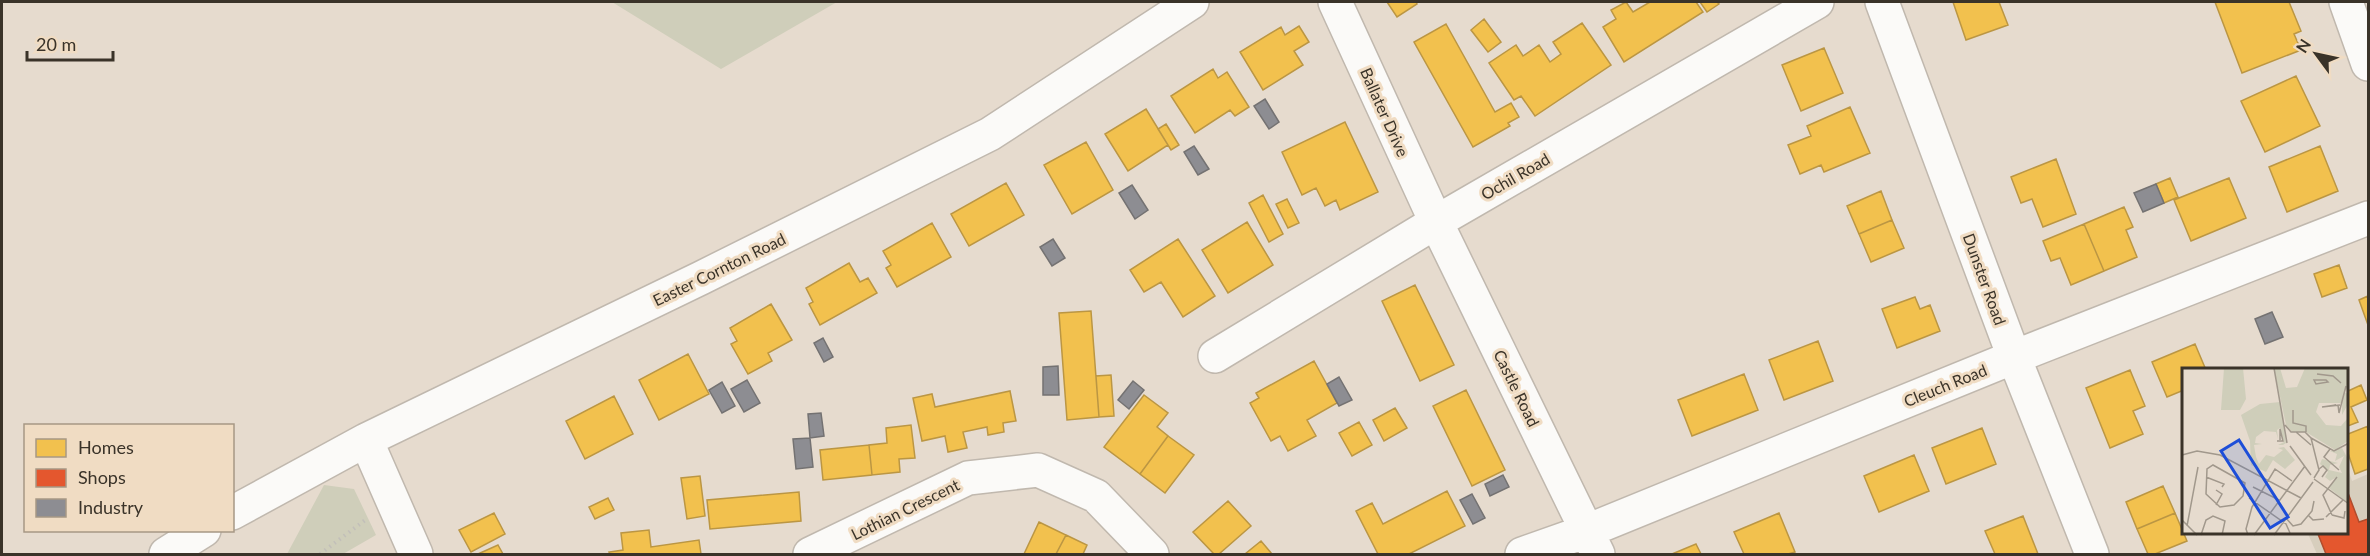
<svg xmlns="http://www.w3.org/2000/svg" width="2370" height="556" viewBox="0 0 2370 556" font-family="Lato,sans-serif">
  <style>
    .commercial { fill: #d7cebd }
    .green { fill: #cfceba }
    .homes { fill: #f2c14e; stroke: #bb9643; stroke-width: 1.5 }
    .shops { fill: #e4572e; stroke: #b14c2c; stroke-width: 1.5 }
    .industry { fill: #8d8d92; stroke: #747272; stroke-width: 1.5 }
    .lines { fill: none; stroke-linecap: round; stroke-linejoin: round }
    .minor-casing { stroke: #c0b8ae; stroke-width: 36 }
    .major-casing { stroke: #c0b8ae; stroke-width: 36 }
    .path { stroke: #c2bfb9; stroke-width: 4; stroke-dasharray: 1.5 4.5; stroke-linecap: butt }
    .minor { stroke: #fbfaf8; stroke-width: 33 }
    .major { stroke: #fbfaf8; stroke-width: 33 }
    .labels { text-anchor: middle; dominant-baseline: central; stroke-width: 6; stroke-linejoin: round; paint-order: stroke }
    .street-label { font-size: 16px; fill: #3a3329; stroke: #f0dcc3 }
    .inset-road { fill: none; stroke: #a1988c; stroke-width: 1.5 }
    .view { fill: #1d4ed8; fill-opacity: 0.15; stroke: #1d4ed8; stroke-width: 3 }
    .inset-edge { fill: none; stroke: #3a3329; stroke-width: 3 }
  </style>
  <rect width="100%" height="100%" fill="#e6dbce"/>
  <path class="commercial" d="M 2348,469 L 2352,481 L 2368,474 L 2368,554 L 2317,554 L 2308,534 L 2348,534 Z"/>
  <path class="green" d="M 612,2 L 837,2 L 721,69 Z
    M 324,485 L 354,489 L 376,535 L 343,554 L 287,554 Z"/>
  <path class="homes" d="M 1387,2 L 1416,2 L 1417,4 L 1397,17 Z
    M 1626,2 L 1633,12 L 1650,2 L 1696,2 L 1703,12 L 1624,62 L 1603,27 L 1616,19 L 1611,10 Z
    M 1700,2 L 1717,2 L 1719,4 L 1707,12 Z
    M 1953,2 L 1999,2 L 2008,25 L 1966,40 Z
    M 2215,2 L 2289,2 L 2301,31 L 2294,34 L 2301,50 L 2242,73 Z
    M 1484,19 L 1501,42 L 1488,52 L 1471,30 Z
    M 1582,23 L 1611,65 L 1535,116 L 1521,96 L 1514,100 L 1489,63 L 1516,45 L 1523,56 L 1539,45 L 1550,62 L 1561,54 L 1553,42 Z
    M 1446,24 L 1495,112 L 1511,103 L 1519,117 L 1508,123 L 1510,126 L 1473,147 L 1414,42 Z
    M 1299,26 L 1309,42 L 1294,51 L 1303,65 L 1263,90 L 1240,52 L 1281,27 L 1285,35 Z
    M 1824,48 L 1843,93 L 1801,111 L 1782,65 Z
    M 1213,69 L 1218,78 L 1227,72 L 1249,107 L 1235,116 L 1230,110 L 1195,133 L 1171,96 Z
    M 2296,76 L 2320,126 L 2265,152 L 2241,101 Z
    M 1850,107 L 1870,153 L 1824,172 L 1821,165 L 1800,174 L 1788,145 L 1811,136 L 1807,126 Z
    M 1146,109 L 1168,145 L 1128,171 L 1105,134 Z
    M 1345,122 L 1378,192 L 1340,210 L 1336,200 L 1325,206 L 1316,188 L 1302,195 L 1282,152 Z
    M 1166,124 L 1179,145 L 1171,150 L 1158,129 Z
    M 1086,142 L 1113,190 L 1072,214 L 1044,165 Z
    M 2320,146 L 2338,191 L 2287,212 L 2269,167 Z
    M 2056,159 L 2076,214 L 2043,227 L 2032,199 L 2021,203 L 2011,177 Z
    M 2170,178 L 2178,197 L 2164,203 L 2156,184 Z
    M 2229,178 L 2246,218 L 2191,241 L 2174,200 Z
    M 1006,183 L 1024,215 L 969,246 L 951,214 Z
    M 1881,191 L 1892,220 L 1859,234 L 1847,206 Z
    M 1263,195 L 1283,234 L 1269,242 L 1249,203 Z
    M 1287,199 L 1299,223 L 1288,228 L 1276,204 Z
    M 2124,207 L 2133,227 L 2126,230 L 2137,257 L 2104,271 L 2084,224 Z
    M 1892,220 L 1904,248 L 1871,262 L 1859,234 Z
    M 1247,222 L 1273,265 L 1228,293 L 1202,250 Z
    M 932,223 L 951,257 L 897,287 L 886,268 L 891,265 L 883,251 Z
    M 2084,224 L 2104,271 L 2071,285 L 2060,258 L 2051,261 L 2043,241 Z
    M 1178,239 L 1215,296 L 1183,317 L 1161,282 L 1144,292 L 1130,270 Z
    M 849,263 L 860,282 L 868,278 L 877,293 L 820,325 L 809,304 L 813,302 L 806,288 Z
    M 2339,265 L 2347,288 L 2322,297 L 2314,274 Z
    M 1415,285 L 1454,365 L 1420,381 L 1382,301 Z
    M 2368,296 L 2368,325 L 2359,300 Z
    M 1915,297 L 1920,309 L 1930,305 L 1940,331 L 1897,348 L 1882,309 Z
    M 771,304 L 792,340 L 768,353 L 772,361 L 748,374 L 731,344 L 737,341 L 730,328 Z
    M 1091,311 L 1099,417 L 1067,420 L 1059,313 Z
    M 1818,341 L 1833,381 L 1784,400 L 1769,360 Z
    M 2195,344 L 2206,370 L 2184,370 L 2184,390 L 2167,397 L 2152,362 Z
    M 688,354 L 709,394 L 659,420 L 639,380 Z
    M 1314,361 L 1337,403 L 1307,420 L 1316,436 L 1288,451 L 1280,436 L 1271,441 L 1250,403 L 1259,398 L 1256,393 Z
    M 2130,370 L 2145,406 L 2133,411 L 2143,434 L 2110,448 L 2086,388 Z
    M 1744,374 L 1758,410 L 1692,436 L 1678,400 Z
    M 1111,375 L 1114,416 L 1099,417 L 1096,376 Z
    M 2361,385 L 2367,400 L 2351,407 L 2358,422 L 2348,426 L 2348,391 Z
    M 1466,390 L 1505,470 L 1472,486 L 1433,406 Z
    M 1010,391 L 1016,421 L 1003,423 L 1004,432 L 988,435 L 987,427 L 963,432 L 967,448 L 948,452 L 945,436 L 922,441 L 913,398 L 932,394 L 935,407 Z
    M 1144,395 L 1168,413 L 1157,427 L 1168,436 L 1140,474 L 1104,447 Z
    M 614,396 L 633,434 L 585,459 L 566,421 Z
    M 1395,408 L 1407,428 L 1384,441 L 1373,420 Z
    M 1359,422 L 1372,445 L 1352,456 L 1339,433 Z
    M 911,425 L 915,458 L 899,459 L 900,472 L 872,475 L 869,445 L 887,443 L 886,428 Z
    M 2368,426 L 2368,469 L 2355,474 L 2348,453 L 2348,434 Z
    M 1982,428 L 1996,464 L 1946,484 L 1932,448 Z
    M 1168,436 L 1194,455 L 1165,493 L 1140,474 Z
    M 869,445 L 872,475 L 823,480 L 820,450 Z
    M 1914,455 L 1929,491 L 1879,512 L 1864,476 Z
    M 700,476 L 705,516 L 687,519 L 681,478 Z
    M 2163,486 L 2175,513 L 2137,529 L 2126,502 Z
    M 1447,491 L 1465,526 L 1409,554 L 1378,554 L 1356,511 L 1372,503 L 1383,524 Z
    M 799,492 L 801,521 L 710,529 L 707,500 Z
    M 608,498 L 614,510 L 595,519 L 589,507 Z
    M 1228,501 L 1251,526 L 1219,554 L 1214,554 L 1193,532 Z
    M 494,513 L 505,534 L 471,552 L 459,530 Z
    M 1779,513 L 1795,552 L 1788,554 L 1744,554 L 1734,532 Z
    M 2175,513 L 2187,541 L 2155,554 L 2148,554 L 2137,529 Z
    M 2023,516 L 2038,554 L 1995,554 L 1985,531 Z
    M 1039,522 L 1066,535 L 1056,554 L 1024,554 Z
    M 649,530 L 651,547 L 699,540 L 701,554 L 610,554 L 609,552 L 623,550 L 621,533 Z
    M 1066,535 L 1087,545 L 1083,554 L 1056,554 Z
    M 1261,541 L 1272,554 L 1245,554 Z
    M 1696,544 L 1701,554 L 1672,554 Z
    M 498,545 L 503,554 L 478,554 Z"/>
  <path class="shops" d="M 2348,493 L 2359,522 L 2368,519 L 2368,554 L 2326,554 L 2318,534 L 2348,534 Z"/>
  <path class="industry" d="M 1265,99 L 1279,122 L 1269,129 L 1254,106 Z
    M 1194,146 L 1209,169 L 1198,175 L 1184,152 Z
    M 2156,184 L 2164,203 L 2143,212 L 2134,193 Z
    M 1132,185 L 1148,210 L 1135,219 L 1119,193 Z
    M 1053,239 L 1065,258 L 1052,266 L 1040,247 Z
    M 2272,312 L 2283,337 L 2265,344 L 2255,319 Z
    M 823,338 L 833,357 L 824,362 L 814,343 Z
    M 1058,366 L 1059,395 L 1043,395 L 1043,367 Z
    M 1339,377 L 1352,400 L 1339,406 L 1327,384 Z
    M 747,380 L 760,403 L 744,412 L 731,389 Z
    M 1133,381 L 1144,390 L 1129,409 L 1118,400 Z
    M 722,382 L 735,406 L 722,413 L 709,390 Z
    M 821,413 L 824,436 L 810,438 L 808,414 Z
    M 810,438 L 813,467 L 796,469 L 793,439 Z
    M 1503,475 L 1509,487 L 1490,496 L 1485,484 Z
    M 1472,494 L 1485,518 L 1473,524 L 1460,500 Z"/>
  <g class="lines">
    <defs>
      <path id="minor" d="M 1335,2 L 1436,222 L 1598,554
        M 1882,2 L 2014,357 L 2092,554
        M 1215,356 L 1436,222 L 1817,2
        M 366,440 L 416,554
        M 232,513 L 366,440 L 701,278 L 990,134 L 1192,2
        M 166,554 L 204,530
        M 810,554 L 968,478 L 1038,470 L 1096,496 L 1152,554
        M 1522,554 L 1587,531 L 2014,357 L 2368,218"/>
      <path id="major" d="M 2346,2 L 2368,64"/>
    </defs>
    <use href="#minor" class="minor-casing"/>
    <use href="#major" class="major-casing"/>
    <path class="path" d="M 320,554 L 368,518"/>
    <use href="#minor" class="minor"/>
    <use href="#major" class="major"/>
  </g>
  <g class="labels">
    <g class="street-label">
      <text transform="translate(1385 112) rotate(66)">Ballater Drive</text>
      <text transform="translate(1515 176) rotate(-30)">Ochil Road</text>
      <text transform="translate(719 269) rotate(-26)">Easter Cornton Road</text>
      <text transform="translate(1985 279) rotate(70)">Dunster Road</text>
      <text transform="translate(1945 385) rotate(-22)">Cleuch Road</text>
      <text transform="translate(1517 388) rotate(64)">Castle Road</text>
      <text transform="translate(905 509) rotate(-26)">Lothian Crescent</text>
    </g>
  </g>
  <g transform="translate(2182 368)">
    <rect width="166" height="166" fill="#e6dbce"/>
    <path d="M 42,0 L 61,0 L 64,31 L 58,42 L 39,42 ZM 92,0 L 98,0 L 104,20 L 115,19 L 123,0 L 166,0 L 166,19 L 162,24 L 166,26 L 166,36 L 160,47 L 160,35 L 137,35 L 134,44 L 144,57 L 159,58 L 165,51 L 166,73 L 153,82 L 124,64 L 110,64 L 104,57 ZM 98,34 L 104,75 L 101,77 L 96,77 L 102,74 L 98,60 L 95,62 L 96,71 L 94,64 L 82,63 L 74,69 L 73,75 L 80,76 L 72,77 L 74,89 L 77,96 L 84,87 L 92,89 L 101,82 L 96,80 L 102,79 L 113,92 L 103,101 L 91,92 L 84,104 L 69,97 L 68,73 L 59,47 L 78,36 ZM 160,80 L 166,91 L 166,135 L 147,120 L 155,109 L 148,113 L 143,109 L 146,104 L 138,96 L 140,91 L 156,95 L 148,97 L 147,102 L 160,105 L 157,99 L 162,88 L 153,93 L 155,86 L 148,83 Z" fill="#cfceba"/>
    <path class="inset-road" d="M 92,0 L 105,75M 135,6 L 151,8 L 159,15M 132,12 L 144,12 L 146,14 L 134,16 ZM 154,37 L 140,39 L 158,37M 156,37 L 157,45 L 164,18M 111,42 L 111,55 L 124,58 L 124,64M 103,57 L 109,64 L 123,64 L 129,70M 114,64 L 129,77M 129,70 L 137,102 L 132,110M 129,70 L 152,83 L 167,75M 95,73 L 101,73 L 98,61 L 98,72M 108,78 L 129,107M 148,81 L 142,89 L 157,102M 0,87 L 15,83 L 38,87 L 119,130M 31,97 L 63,115 L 61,128 L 52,137 L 38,139 L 24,126 L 25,101 ZM 137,101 L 141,98 L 145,102 L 140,109M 24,109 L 42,116 L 40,119M 132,111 L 167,136M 71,119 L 97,132M 67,130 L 104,156 L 108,165M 34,137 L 40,126 L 34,122M 126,147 L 131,152 L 142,151M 150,147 L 141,127 L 155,109M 150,147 L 162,150 L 163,143M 144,149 L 161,132M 104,150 L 111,158 L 119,156 L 130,143 L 132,133M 0,152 L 15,167M 5,158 L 16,99M 19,167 L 24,152 L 31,148 L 43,153 L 40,167M 66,167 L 64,161 L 70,139 L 93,101 L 110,113M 72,167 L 123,98M 92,167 L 131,114"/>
    <path class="view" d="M 57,72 L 106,149 L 88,160 L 39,83 Z"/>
    <rect width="166" height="166" class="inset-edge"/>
  </g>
  <rect width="2370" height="556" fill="none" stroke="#3a3329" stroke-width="6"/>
  <rect x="24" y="424" width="210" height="108" fill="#f0dcc3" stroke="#a79885" stroke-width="1.5"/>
  <rect x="36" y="439" width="30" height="18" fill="#f2c14e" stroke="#a79885" stroke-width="1.5"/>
  <text x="78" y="454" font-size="18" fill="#3a3329">Homes</text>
  <rect x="36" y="469" width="30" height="18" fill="#e4572e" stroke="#a79885" stroke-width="1.5"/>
  <text x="78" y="484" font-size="18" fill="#3a3329">Shops</text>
  <rect x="36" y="499" width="30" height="18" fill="#8d8d92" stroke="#a79885" stroke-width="1.5"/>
  <text x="78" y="514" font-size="18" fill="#3a3329">Industry</text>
  <g transform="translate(2316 54) rotate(303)" stroke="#f0dcc3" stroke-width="4.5" paint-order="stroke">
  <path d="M0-4.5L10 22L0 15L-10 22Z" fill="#3a3329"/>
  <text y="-9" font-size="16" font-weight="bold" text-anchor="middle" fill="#3a3329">N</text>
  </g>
  <path d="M27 51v9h86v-9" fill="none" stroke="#3a3329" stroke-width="3"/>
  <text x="36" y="51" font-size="18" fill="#3a3329" stroke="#f0dcc3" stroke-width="4.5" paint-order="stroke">20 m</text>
</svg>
